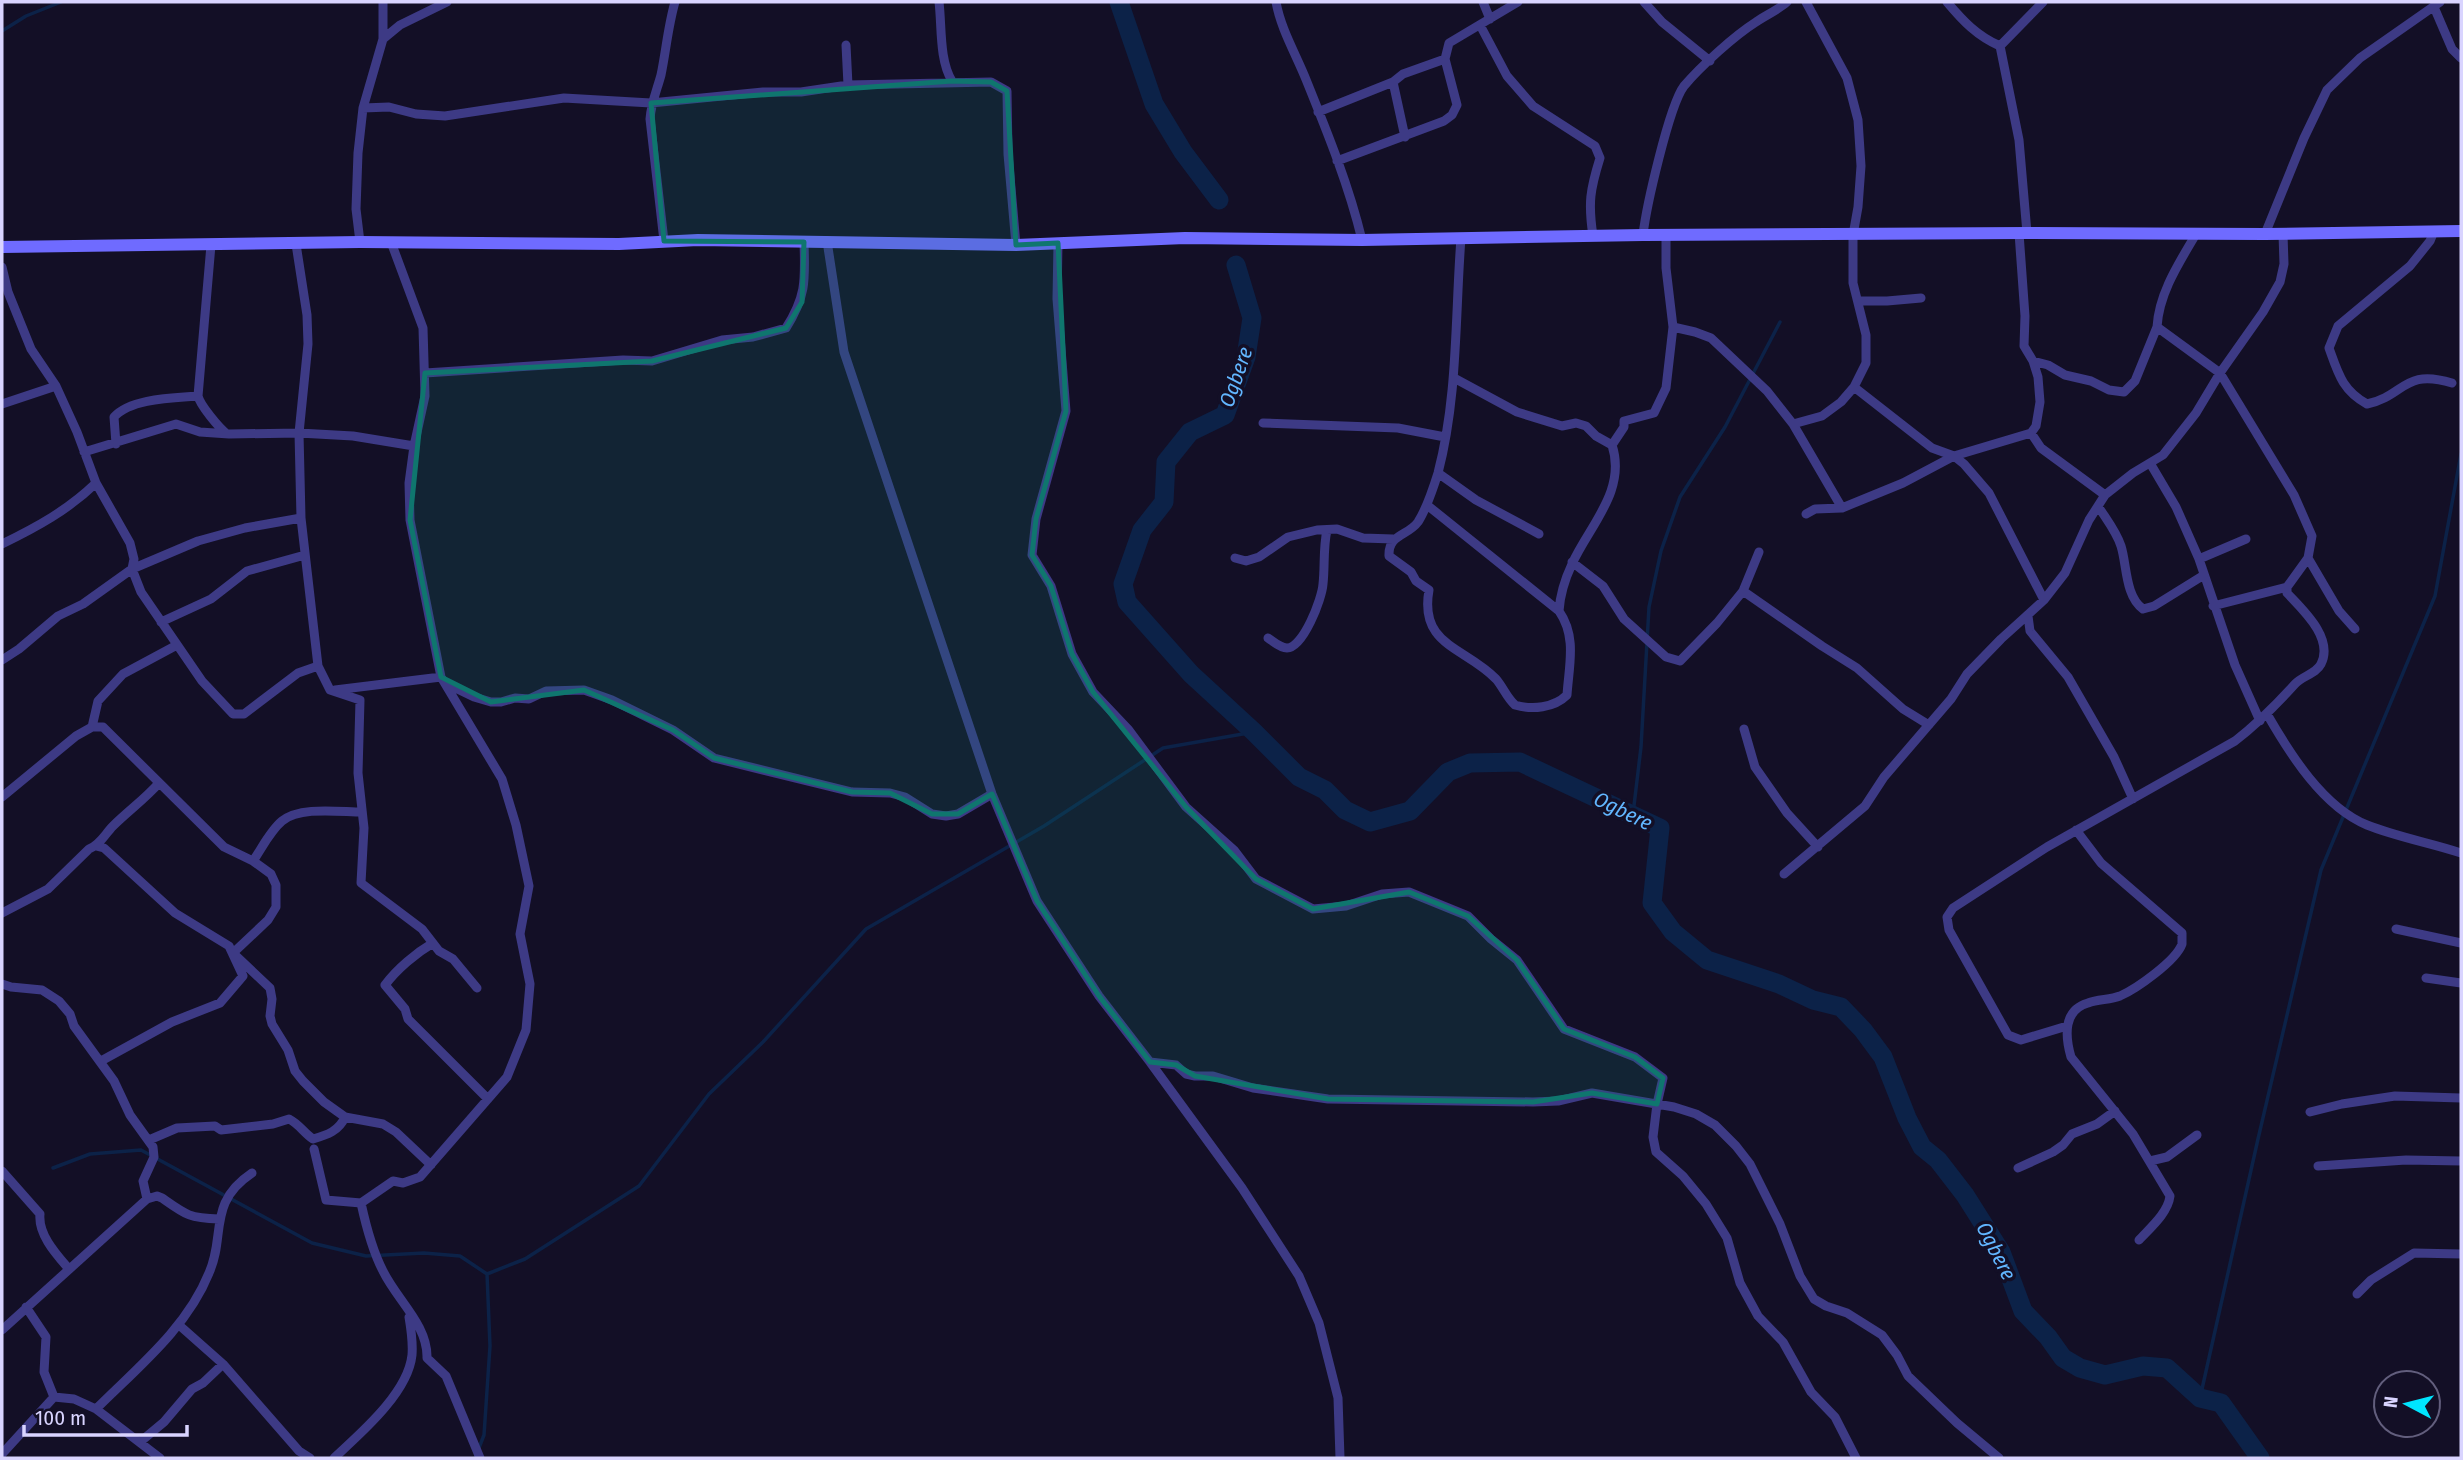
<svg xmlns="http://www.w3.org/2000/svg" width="2463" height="1460" viewBox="0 0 2463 1460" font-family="'Fira Sans Condensed',sans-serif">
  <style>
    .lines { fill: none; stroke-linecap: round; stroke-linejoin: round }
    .stream { stroke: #0c2248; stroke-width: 3.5 }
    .river { stroke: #0c2248; stroke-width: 19 }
    .minor { stroke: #3d3a85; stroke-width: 9 }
    .secondary { stroke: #6f6bff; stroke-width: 12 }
    .marked { fill: #0f766e; fill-opacity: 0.2; stroke: #0f766e; stroke-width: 5; stroke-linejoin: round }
    .labels { text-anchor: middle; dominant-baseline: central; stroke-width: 7; stroke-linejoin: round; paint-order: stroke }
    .water-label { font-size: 21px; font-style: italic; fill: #62b6ff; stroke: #130f26 }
  </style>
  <rect width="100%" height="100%" fill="#130f26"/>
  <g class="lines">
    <path class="stream" d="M 2,31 L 26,16 L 61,2
      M 1633,814 L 1641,747 L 1649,607 L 1661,551 L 1680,497 L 1725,427 L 1780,322
      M 53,1168 L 90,1154 L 141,1150 L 312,1243 L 366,1256 L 424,1253 L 460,1256 L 487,1274
      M 487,1274 L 525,1259 L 639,1186 L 709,1094 L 763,1042 L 866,929 L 1044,826 L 1163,748 L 1254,732
      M 2200,1398 L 2258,1139 L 2321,870 L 2435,596 L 2461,454
      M 475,1458 L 484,1435 L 490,1346 L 487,1274"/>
    <path class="river" d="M 1119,2 L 1154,104 L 1183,152 L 1219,200
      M 1236,265 L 1252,318 L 1246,357 L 1225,415 L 1190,432 L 1166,462 L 1164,502 L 1142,530 L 1123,584 L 1127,602 L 1191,674 L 1254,732 L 1299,777 L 1325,790 L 1345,810 L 1370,822 L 1410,811 L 1448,772 L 1470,763 L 1520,762 L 1660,828 L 1652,903 L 1673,932 L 1707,960 L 1779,984 L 1813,1000 L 1841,1007 L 1863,1030 L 1883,1057 L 1907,1118 L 1922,1147 L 1938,1160 L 1965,1195 L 2001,1252 L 2023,1311 L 2048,1337 L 2063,1358 L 2080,1368 L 2105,1375 L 2143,1366 L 2167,1368 L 2200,1398 L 2221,1403 L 2260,1458"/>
    <path class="minor" d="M 939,2 C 942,26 939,60 952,81
      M 1276,2 C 1281,30 1297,56 1307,82 C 1328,134 1349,186 1362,240
      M 1483,2 L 1490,19
      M 1644,2 L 1662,22 L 1710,61
      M 1947,2 C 1963,21 1977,36 2000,46
      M 2434,7 L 2452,49 L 2461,58
      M 1480,25 L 1507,76 L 1533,106 L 1595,146 L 1600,158 C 1590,190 1588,203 1593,236
      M 383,39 L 400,25 L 447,2
      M 846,45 L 848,85 L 991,82 L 1007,91 L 1008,154 L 1016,245
      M 2000,46 L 2019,140 L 2027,233
      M 2000,46 L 2043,2
      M 1393,82 L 1405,137
      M 363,108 L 389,107 L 416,114 L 445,116 L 564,98 L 651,103 L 763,92 L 801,92 L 848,85
      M 1318,112 L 1393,82 L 1403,74 L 1445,59
      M 1337,161 L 1444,121 L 1452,115 L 1457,105 L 1445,59 L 1449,43 L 1518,2
      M 2434,231 L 2430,241 L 2410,266 L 2338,326 L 2329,348 C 2338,373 2342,390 2367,404 C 2405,396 2403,368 2452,383
      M 2196,234 C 2179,263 2159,293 2157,327 L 2220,373 L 2294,495 L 2312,536 L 2308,558 L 2287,587
      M 2265,234 L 2304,138 L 2327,90 L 2360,58 L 2440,2
      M 1643,235 C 1646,208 1669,106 1684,86 C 1701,66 1734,36 1756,22 C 1766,15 1778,10 1787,2
      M 664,241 L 650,119 C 651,103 657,90 661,75 C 666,51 668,26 675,2
      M 827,241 L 844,352 L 992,794 L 1037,901 L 1099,996 L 1150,1062 L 1242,1188 L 1299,1276 L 1319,1323 L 1338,1398 L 1340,1458
      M 360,242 L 356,209 L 358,153 L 363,108 L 383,39 L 383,2
      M 1058,243 L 1057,299 L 1066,411 L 1036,519 L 1032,555 L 1051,586 L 1072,654 L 1093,692 L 1128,729 L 1186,807 L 1234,850 L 1256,879 L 1313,909 L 1346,906 L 1382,894 L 1409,892 L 1468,916 L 1491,939 L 1517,960 L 1564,1029 L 1635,1057 L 1663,1078 L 1657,1104 L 1653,1137 L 1656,1152 L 1683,1176 L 1706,1204 L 1727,1238 L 1740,1283 L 1758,1316 L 1783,1342 L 1811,1392 L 1835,1417 L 1856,1458
      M 296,244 L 307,315 L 308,344 L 299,433 L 301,518 L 318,666 L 330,690 L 360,700 L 358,773 L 364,828 L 361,883 L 422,929 L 439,951 L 453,959 L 477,988
      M 211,245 L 198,396 C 200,405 219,428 227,434
      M 2,267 L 8,292 L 31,349 L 56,386 L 77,432 L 96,483 L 130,543 L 134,559 L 132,569 L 141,592 L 202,681 L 233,714 L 244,714 L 298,673 L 318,666
      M 1858,301 L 1887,301 L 1921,298
      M 1673,327 L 1695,332 L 1711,338 L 1767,391 L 1793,424 L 1842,508
      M 2033,361 L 2048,365 L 2065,375 L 2091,381 L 2109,390 L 2124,392 L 2135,381 L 2157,327
      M 425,373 L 623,360 L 652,361 L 722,340 L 753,337 L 786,328 C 807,295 805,279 804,242
      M 1454,378 L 1517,412 L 1562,426 L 1576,423 L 1586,426 L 1596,436 L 1612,445 C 1627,491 1589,526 1572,564 C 1565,579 1560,595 1559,611
      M 1854,387 L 1932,448 L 1954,456 L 1964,464 L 1989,493 L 2044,600
      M 2,404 L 56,386
      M 1263,423 L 1398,428 L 1445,437
      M 1793,424 L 1822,416 L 1841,402 L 1854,387 L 1866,363 L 1866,335 L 1853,283 L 1853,235 L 1858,207 L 1861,166 L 1858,120 L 1847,78 L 1806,2
      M 2031,433 L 2041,448 L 2105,495
      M 116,444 L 114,417 C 131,398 174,398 198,396
      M 1612,445 L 1624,427 L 1624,421 L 1654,413 L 1666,388 L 1673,327 L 1666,268 L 1666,235
      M 84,452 L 176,424 L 200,432 L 229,434 L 299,433 L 353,436 L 414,446
      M 2150,463 L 2176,507 L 2199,559 L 2235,665 L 2260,721
      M 1438,473 L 1476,500 L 1539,534
      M 1427,505 L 1559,611 C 1577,637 1569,665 1567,695 C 1554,708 1532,710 1515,705 C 1507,698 1503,687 1496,679 C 1465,647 1419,646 1429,590 L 1416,581 L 1411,572 L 1389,556 C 1388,534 1408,536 1418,522 C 1427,508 1433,489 1438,473 C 1458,397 1455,316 1461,238
      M 2098,506 C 2106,519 2116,531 2121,546 C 2127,565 2125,596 2143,609 L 2154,606 L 2204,575
      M 1806,514 L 1815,509 L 1842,508 L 1903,483 L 1954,456 L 2031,433 L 2036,426 L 2040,402 L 2038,377 L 2033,361 L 2024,346 L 2025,316 L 2019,233
      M 2,544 C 37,527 68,510 96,483
      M 1235,558 L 1246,561 L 1259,557 L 1288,537 L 1317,530 L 1337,529 L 1363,538 L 1393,539
      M 2308,558 L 2339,611 L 2355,629
      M 2199,559 L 2246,539
      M 1572,562 L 1603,586 L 1624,619 L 1666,657 L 1680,661 L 1717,623 L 1743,591 L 1759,552
      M 1743,591 L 1822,646 L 1857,668 L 1903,709 L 1929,725
      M 2213,606 L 2287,587
      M 2028,616 L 2030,631 L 2068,677 L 2114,757 L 2133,799
      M 161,622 L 211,599 L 247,571 L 305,555
      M 1268,638 C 1274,642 1280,648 1287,648 C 1303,648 1322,599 1323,584 C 1325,566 1323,548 1327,530
      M 2,660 L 19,649 L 58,616 L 83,604 L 132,569 L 198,541 L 245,528 L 301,518
      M 447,684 L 474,697 L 491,702 L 501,702 L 515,698 L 529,699 L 546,691 L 584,690 L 612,700 L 673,730 L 714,758 L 852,792 L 890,793 L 905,797 L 932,814 L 946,816 L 958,814 L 992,794
      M 335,690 L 441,677
      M 2267,714 C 2290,754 2323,807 2367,825 C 2397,837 2431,843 2461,853
      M 92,727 L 98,701 L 123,674 L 177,645
      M 1744,729 L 1755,767 L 1787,813 L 1818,847
      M 2,797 L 76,736 L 92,727 L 103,727 L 224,847 L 253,861 L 271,874 L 276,885 L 276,907 L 268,920 L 233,953 L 270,988 L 272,999 L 270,1016 L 272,1024 L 288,1050 L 295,1071 L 303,1081 L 324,1102 L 345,1117 L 383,1124 L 396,1132 L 431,1165
      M 2076,830 L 2101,863 L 2182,933 C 2182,935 2182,943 2182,944 C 2176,961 2136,989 2120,996 C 2110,1000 2098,999 2088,1003 C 2063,1010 2065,1036 2071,1057 L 2133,1134 L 2170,1196 C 2168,1213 2150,1228 2139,1240
      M 96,846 L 104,848 L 175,913 L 229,946 L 243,976 L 220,1003 L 172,1022 L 101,1061
      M 253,861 C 262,848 270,831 282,821 C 300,806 340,812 362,812
      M 1784,874 L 1865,806 L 1884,777 L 1951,699 L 1967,674 L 2001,639 L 2044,600 L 2065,573 L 2089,520 L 2105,495 L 2133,473 L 2163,455 L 2196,413 L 2220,373 L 2263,312 L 2280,282 L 2284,264 L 2283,234
      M 2,913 L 48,889 L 89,849 C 100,845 105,834 113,826 C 128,811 145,799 159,783
      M 2396,929 L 2461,943
      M 433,943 C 416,953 397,969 385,985 L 405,1009 L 408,1019 L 488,1099
      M 2426,978 L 2461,983
      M 2,984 L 11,987 L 42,990 L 59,1001 L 70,1014 L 74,1026 L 114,1081 L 130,1115 L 153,1147 L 154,1157 L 143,1181 L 147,1199
      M 2067,1026 L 2021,1040 L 2008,1035 L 1949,930 L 1947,917 L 1953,908 L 2047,847 L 2235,741 C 2257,724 2276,705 2295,684 C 2302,676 2316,674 2321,664 C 2334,638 2303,610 2287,593 L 2287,587
      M 1150,1062 L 1176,1065 L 1186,1074 L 1195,1076 L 1213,1076 L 1253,1088 L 1328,1099 L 1533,1102 L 1558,1101 L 1592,1093 L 1674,1107 L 1696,1114 L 1715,1125 L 1736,1146 L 1750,1164 L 1780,1224 L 1800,1276 L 1814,1299 L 1826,1306 L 1847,1313 L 1882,1335 L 1897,1355 L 1908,1376 L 1957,1423 L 1999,1458
      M 2310,1112 L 2342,1104 L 2395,1096 L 2461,1098
      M 149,1140 L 177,1128 L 215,1126 L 221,1130 L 230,1129 L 273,1124 L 289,1119 C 299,1124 304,1133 313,1139 C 327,1135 339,1131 345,1117
      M 314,1149 L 326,1200 L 361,1203 C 366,1226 372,1250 383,1271 C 397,1300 428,1325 427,1358 L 446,1376 L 480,1458
      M 2150,1161 L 2167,1157 L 2197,1135
      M 2318,1166 L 2406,1160 L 2461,1161
      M 2018,1168 L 2053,1152 L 2063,1145 L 2072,1134 L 2097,1124 L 2115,1111
      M 2,1171 L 40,1214 C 38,1234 55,1253 68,1268
      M 361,1203 L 393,1181 L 403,1183 L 420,1177 L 507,1077 L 526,1030 L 530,984 L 520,934 L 529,886 L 516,825 L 502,779 L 441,677 L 410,520 L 409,483 L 414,446 L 425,396 L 423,328 L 391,242
      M 2357,1294 L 2371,1280 L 2414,1253 L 2461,1254
      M 26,1307 L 46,1337 L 44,1372 L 54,1397
      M 179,1325 L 223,1364 L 299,1451 L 310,1458
      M 2,1330 L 147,1199 L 157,1196 L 162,1198 C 186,1215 189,1218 219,1219
      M 54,1397 L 74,1399 L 96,1409 L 160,1458
      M 96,1409 C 137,1368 187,1328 209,1273 C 226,1235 207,1203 252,1173
      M 140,1442 L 164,1422 L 192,1389 L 203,1383 L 223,1364
      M 2,1454 L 54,1397
      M 334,1458 C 361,1433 408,1393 412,1355 C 413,1343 411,1329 409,1317"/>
    <path class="secondary" d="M 2,247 L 360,242 L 619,244 L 698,240 L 1016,245 L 1185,238 L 1362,240 L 1643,235 L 2027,233 L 2265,234 L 2461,231"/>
  </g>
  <path class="marked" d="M 952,81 L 991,82 L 1007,91 L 1016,245 L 1058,243 L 1066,411 L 1036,519 L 1032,555 L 1051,586 L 1072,654 L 1093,692 L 1186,807 L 1256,879 L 1313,909 L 1409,892 L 1468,916 L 1517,960 L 1564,1029 L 1635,1057 L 1663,1078 L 1657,1104 L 1592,1093 L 1533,1102 L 1328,1099 L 1195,1076 L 1176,1065 L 1150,1062 L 1099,996 L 1037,901 L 992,794 L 958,814 L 932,814 L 890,793 L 852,792 L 714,758 L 673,730 L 584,690 L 491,702 L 441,677 L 410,520 L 425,373 L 652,361 L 786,328 L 802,302 L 804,242 L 664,241 L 651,103 Z"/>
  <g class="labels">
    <g class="water-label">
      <text transform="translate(1236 377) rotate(-71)">Ogbere</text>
      <text transform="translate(1623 811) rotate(26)">Ogbere</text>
      <text transform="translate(1996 1251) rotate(63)">Ogbere</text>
    </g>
  </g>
  <rect width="2463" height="1460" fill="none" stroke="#d9d4ff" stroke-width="7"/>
  <g transform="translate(2407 1404) rotate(277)"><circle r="33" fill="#130f26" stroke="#625e7d" stroke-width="2"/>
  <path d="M0-5L12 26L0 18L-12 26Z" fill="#00e5ff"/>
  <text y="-10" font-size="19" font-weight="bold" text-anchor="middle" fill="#d9d4ff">N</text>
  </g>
  <path d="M24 1425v10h163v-10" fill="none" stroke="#d9d4ff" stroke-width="3.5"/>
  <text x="35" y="1425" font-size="21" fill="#d9d4ff" stroke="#130f26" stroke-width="5" paint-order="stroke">100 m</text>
</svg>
